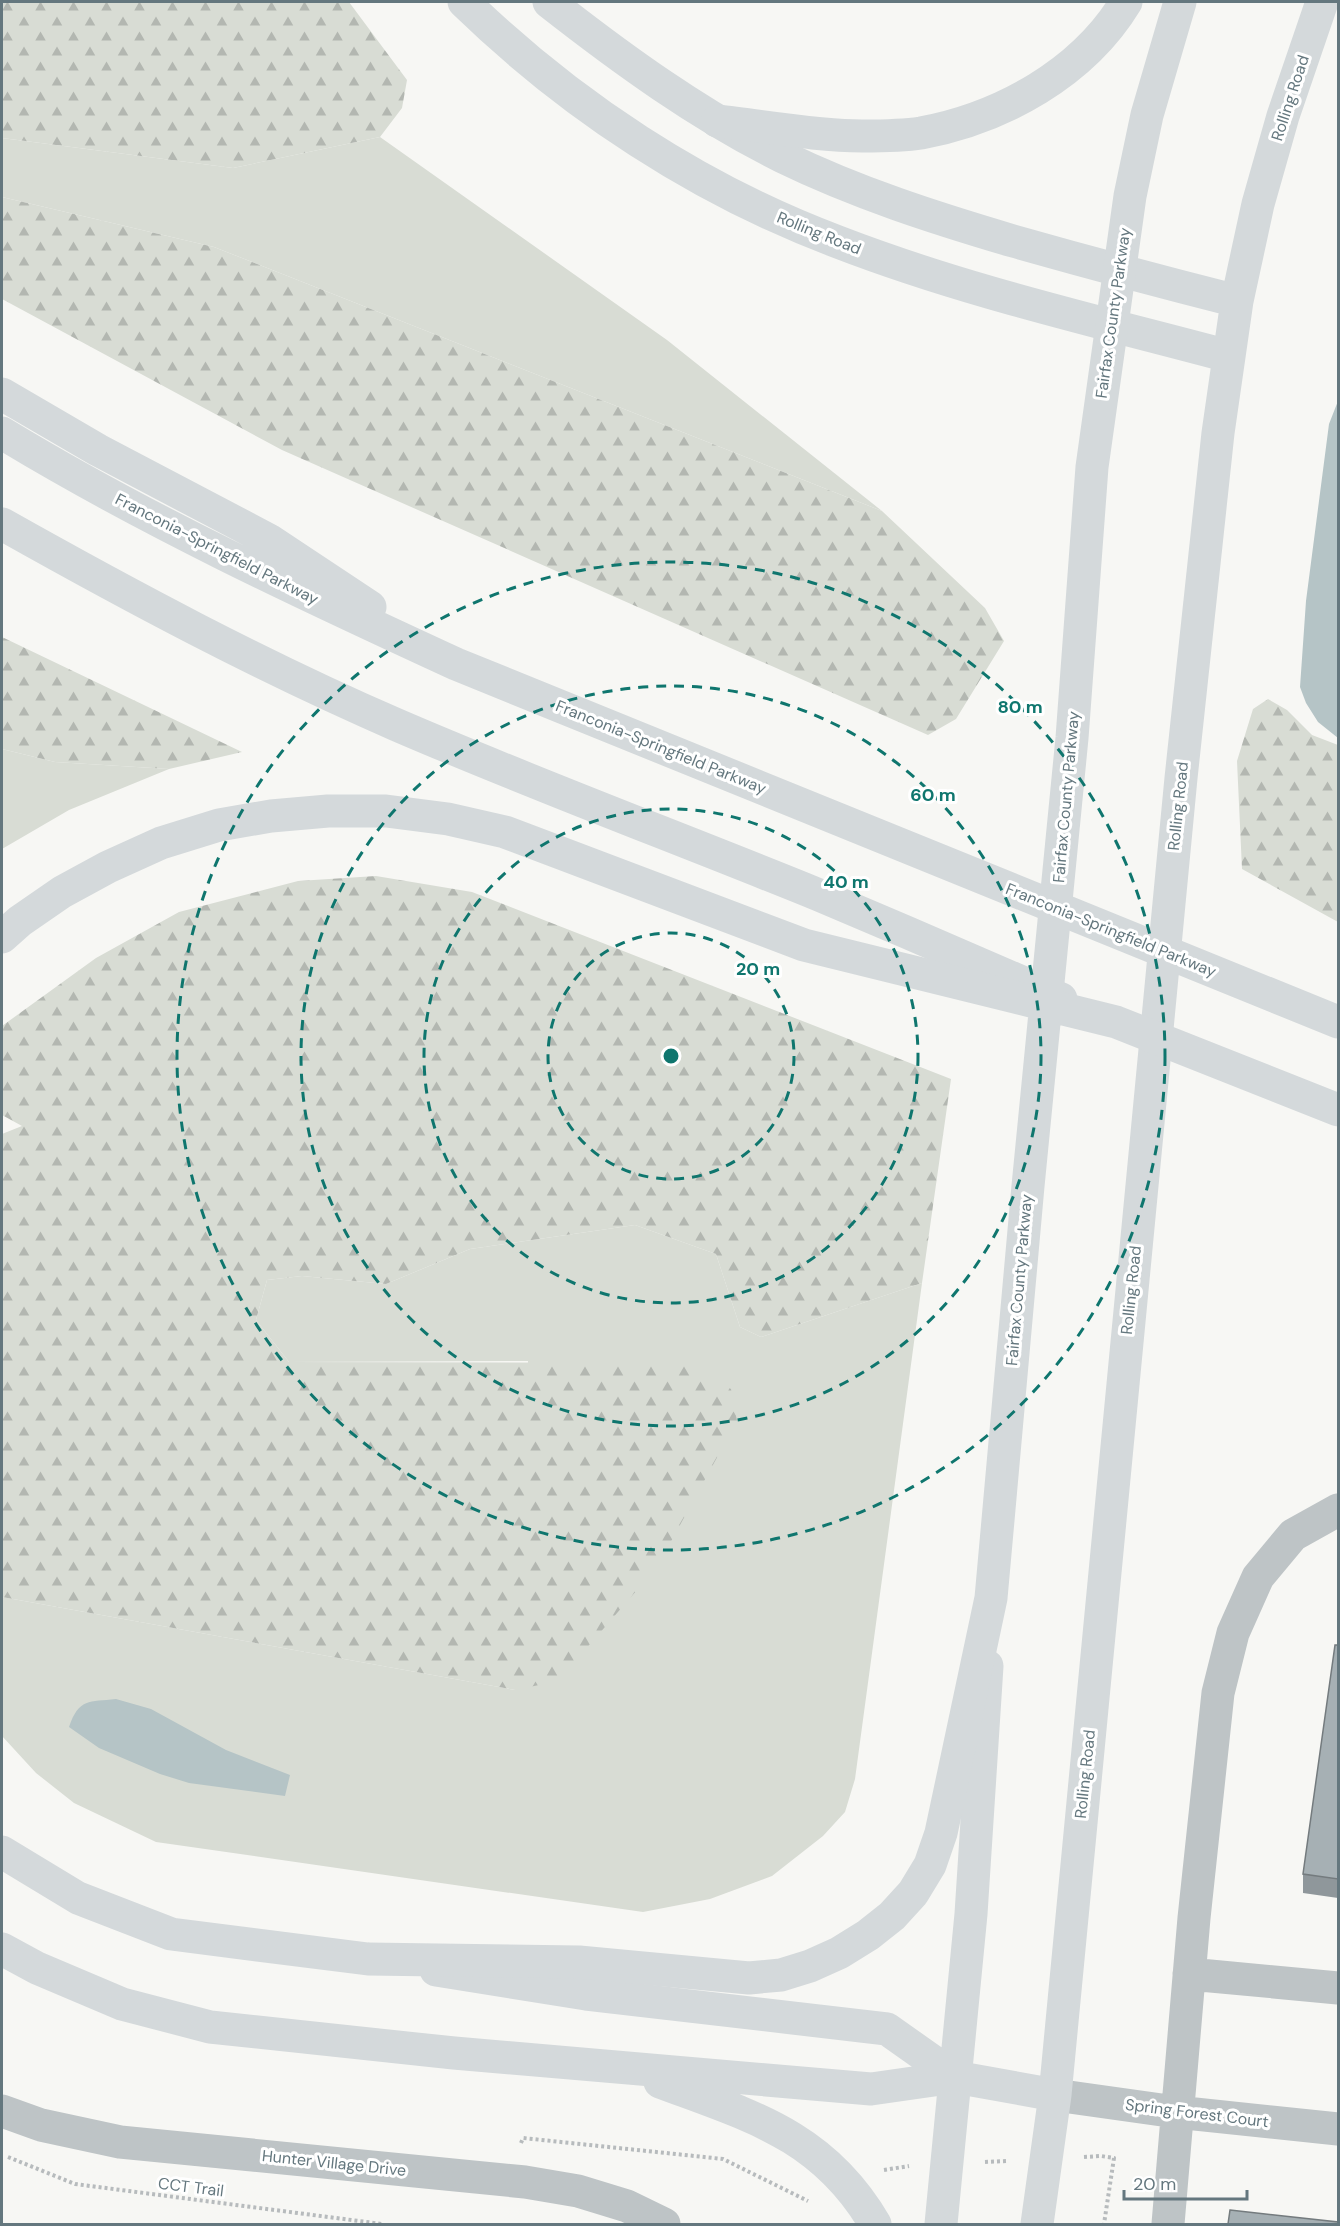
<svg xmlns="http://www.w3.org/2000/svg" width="1340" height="2226" viewBox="0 0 1340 2226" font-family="'DM Sans',sans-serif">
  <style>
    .grass { fill: #d8dcd4 }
    .forest { fill: url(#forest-firs) }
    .water { fill: #b5c4c6 }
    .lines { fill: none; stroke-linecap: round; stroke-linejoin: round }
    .path { stroke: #b7bbbd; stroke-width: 4; stroke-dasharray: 3 3; stroke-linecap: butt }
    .minor { stroke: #bec4c6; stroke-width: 33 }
    .major { stroke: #d4d9db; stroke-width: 33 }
    .highway { stroke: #d4d9db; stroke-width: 33 }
    .wall { fill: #8f979b }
    .building { fill: #a6b0b4; stroke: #747b7e; stroke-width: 1.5 }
    .ring { fill: none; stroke: #0f766e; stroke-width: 3; stroke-dasharray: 10 8 }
    .labels { text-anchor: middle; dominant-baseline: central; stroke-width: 6; stroke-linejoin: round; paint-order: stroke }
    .street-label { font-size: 16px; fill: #64777e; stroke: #fff }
    .centre { fill: #0f766e; stroke: #fff; stroke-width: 3 }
    .ring-label { font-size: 18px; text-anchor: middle; font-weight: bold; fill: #0f766e; stroke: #fff; stroke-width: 6; stroke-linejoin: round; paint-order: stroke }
  </style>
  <defs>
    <pattern id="forest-firs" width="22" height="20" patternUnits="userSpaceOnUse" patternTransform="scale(1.5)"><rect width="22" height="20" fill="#d8dcd4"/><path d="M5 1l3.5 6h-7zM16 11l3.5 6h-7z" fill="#b3b7b1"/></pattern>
  </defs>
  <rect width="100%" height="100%" fill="#f7f7f4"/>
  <path class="grass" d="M 380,137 L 667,340 L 882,511 L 214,247 L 2,197 L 2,138 L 233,168 Z
    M 2,749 L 55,762 L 169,769 L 69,810 L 2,849 Z
    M 635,1225 L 716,1254 L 740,1327 L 761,1337 L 922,1283 L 855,1779 L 845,1812 L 823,1836 L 772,1876 L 710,1899 L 643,1912 L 156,1842 L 74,1803 L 36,1773 L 2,1736 L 2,1597 L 515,1690 L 528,1361 L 289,1362 L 256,1320 L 267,1280 L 302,1276 L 386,1284 L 470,1249 Z"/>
  <path class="forest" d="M 2,2 L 349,2 L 407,80 L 402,108 L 380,137 L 233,168 L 2,138 Z
    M 2,197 L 214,247 L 882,511 L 985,608 L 1004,641 L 956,719 L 928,735 L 282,450 L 2,299 Z
    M 2,637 L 242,752 L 169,769 L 55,762 L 2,749 Z
    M 1268,699 L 1287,710 L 1312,735 L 1338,745 L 1338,922 L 1242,869 L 1237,761 L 1253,709 Z
    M 376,876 L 472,892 L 951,1079 L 922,1283 L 761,1337 L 740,1327 L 716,1254 L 635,1225 L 470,1249 L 386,1284 L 302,1276 L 267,1280 L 256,1320 L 289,1362 L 684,1363 L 731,1389 L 737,1421 L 657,1567 L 558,1681 L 515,1690 L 2,1597 L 2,1134 L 22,1126 L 2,1115 L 2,1026 L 96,958 L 179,912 L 298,881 Z"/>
  <path class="water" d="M 1338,401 L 1338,738 L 1318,722 L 1306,703 L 1300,687 L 1306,601 L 1329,424 Z
    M 116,1699 L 151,1709 L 226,1750 L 290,1775 L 285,1796 L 189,1783 L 160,1774 L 99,1748 L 69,1727 C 79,1698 89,1702 116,1699 Z"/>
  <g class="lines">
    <path class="path" d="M 521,2143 L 523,2138 L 723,2159 L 808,2201
      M 8,2157 L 75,2184 L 382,2224
      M 1084,2157 L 1101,2156 L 1114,2158 L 1104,2224
      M 985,2162 L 1008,2161
      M 884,2170 L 909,2166"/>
    <path class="minor" d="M 1189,1974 L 1338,1988
      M 1055,2095 L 1176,2112 L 1338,2129
      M 2,2111 L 41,2125 L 120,2142 L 525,2182 L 578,2191 L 627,2206 L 664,2224
      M 1168,2224 L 1194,1918 L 1218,1693 L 1233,1633 L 1258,1577 L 1293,1535 L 1338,1510"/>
    <path class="major" d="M 464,2 C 570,105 699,190 838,242 C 965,291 1097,321 1228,356
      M 549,2 C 623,60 699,115 783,157 C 857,193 935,218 1013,241 C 1087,262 1162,282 1237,301
      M 2,394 L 98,450 L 269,540 L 370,607
      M 2,433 C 147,521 302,593 456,664 L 1338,1022
      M 2,524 C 130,596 261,666 397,725 C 536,785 679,838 819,895 C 900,929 980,964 1061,999
      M 2,1949 L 37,1968 L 122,2004 L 210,2027 L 454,2053 L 871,2089 L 955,2077 L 1055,2095
      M 436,1970 L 586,1994 L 887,2029 L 955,2077
      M 660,2082 C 751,2116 823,2135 875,2224
      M 941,2224 L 971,1914 L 987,1666
      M 1037,2224 L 1055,2095 L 1181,778 L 1218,433 L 1237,301 L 1258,204 L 1283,116 L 1322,2"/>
    <path class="highway" d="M 717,121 C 763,126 817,136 862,136 C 881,136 902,136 921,133 C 1002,118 1083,73 1126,2
      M 2,937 L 20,921 L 62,892 L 108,867 L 161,843 L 219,825 L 271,816 L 328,811 L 386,811 L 448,819 L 505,832 L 804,945 L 1116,1022 L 1338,1110
      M 2,1852 L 78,1898 L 171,1934 L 368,1959 L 579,1962 L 749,1978 L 781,1975 L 810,1966 L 839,1953 L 868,1935 L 892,1916 L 913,1893 L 930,1865 L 941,1833 L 991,1598 L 1028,1186 L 1072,738 L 1092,467 L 1130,196 L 1147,115 L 1180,2"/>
  </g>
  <path class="wall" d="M 1338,1645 L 1338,1898 L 1303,1893 L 1303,1874 Z"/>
  <path class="building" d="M 1335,1645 L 1338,1645 L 1338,1879 L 1303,1874 Z
    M 1230,2210 L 1338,2222 L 1338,2224 L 1228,2224 Z"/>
  <g class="ring">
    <circle cx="671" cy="1056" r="123"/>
    <circle cx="671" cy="1056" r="247"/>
    <circle cx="671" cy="1056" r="370"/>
    <circle cx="671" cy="1056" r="494"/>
  </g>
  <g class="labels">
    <g class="street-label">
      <text transform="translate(1290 98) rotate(-72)">Rolling Road</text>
      <text transform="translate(819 233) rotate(22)">Rolling Road</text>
      <text transform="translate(1113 313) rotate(-82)">Fairfax County Parkway</text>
      <text transform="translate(217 549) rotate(27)">Franconia-Springfield Parkway</text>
      <text transform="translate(661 747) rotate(22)">Franconia-Springfield Parkway</text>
      <text transform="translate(1066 797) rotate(-85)">Fairfax County Parkway</text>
      <text transform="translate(1178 806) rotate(-84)">Rolling Road</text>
      <text transform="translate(1111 930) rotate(22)">Franconia-Springfield Parkway</text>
      <text transform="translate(1019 1280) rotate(-85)">Fairfax County Parkway</text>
      <text transform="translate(1131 1290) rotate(-84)">Rolling Road</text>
      <text transform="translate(1085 1774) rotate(-84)">Rolling Road</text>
      <text transform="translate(1197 2113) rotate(7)">Spring Forest Court</text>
      <text transform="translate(334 2163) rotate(6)">Hunter Village Drive</text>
      <text transform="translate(191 2187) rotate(7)">CCT Trail</text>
    </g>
  </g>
  <circle cx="671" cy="1056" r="9" class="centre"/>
  <g class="ring-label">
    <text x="1020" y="713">80 m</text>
    <text x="933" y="801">60 m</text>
    <text x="846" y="888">40 m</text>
    <text x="758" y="975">20 m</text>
  </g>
  <rect width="1340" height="2226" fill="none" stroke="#64777e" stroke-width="6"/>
  <path d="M1124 2190v9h123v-9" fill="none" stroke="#64777e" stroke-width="3"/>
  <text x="1133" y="2190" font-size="18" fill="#64777e" stroke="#ffffff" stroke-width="4.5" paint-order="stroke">20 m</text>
</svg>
